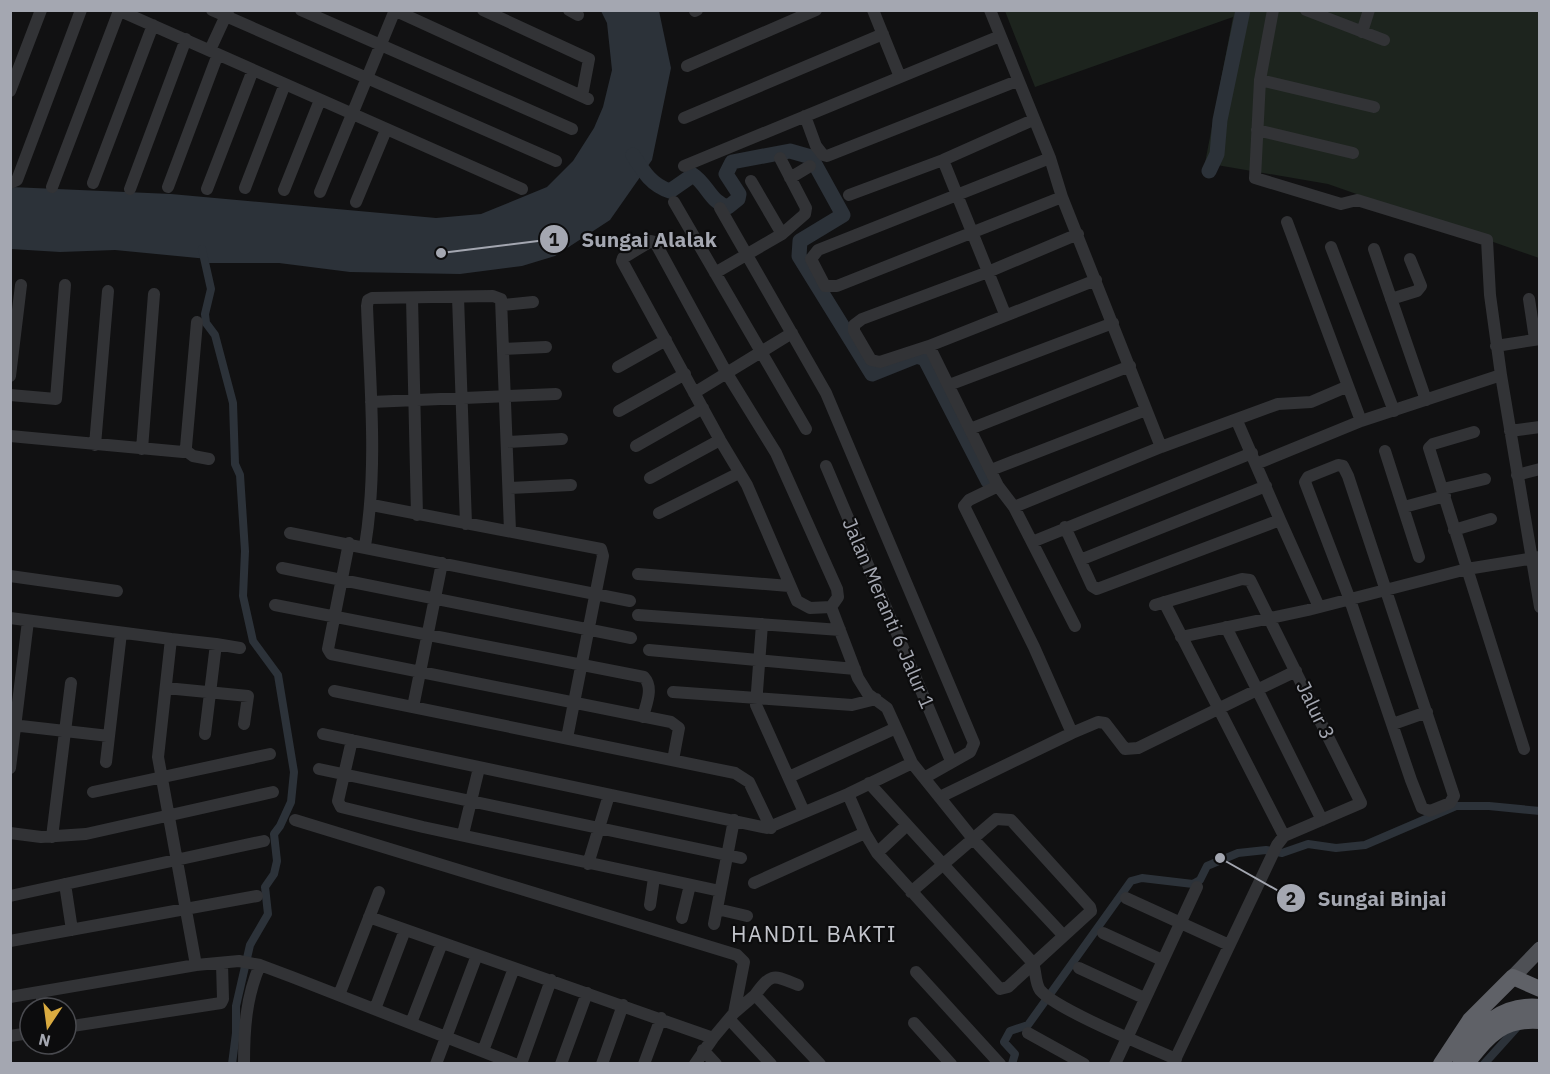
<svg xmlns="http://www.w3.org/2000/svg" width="1550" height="1074" viewBox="0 0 1550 1074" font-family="'IBM Plex Sans',sans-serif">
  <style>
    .green { fill: #1d241e }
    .water { fill: #2c3239 }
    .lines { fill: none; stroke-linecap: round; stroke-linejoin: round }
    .canal { stroke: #2c3239; stroke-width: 8 }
    .river { stroke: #2c3239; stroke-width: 15 }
    .minor { stroke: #323336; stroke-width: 12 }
    .major { stroke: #4e5055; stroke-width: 15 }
    .highway { stroke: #5f6167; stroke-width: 16 }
    .labels { text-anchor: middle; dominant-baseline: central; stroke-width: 4.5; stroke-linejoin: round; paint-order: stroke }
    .street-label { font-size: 20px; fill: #a4a7b1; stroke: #0c0c0d }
    .quarter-label { font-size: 22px; letter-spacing: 1.5px; fill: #c4c6cd; stroke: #0c0c0d }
    .leader { fill: none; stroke: #a4a7b1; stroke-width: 2 }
    .callout-dot { fill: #a4a7b1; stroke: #0c0c0d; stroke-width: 2 }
    .mark-label { font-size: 18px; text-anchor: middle; font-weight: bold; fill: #111 }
    .callout-label { font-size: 21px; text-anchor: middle; font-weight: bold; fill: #a4a7b1; stroke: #0c0c0d; stroke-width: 4.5; stroke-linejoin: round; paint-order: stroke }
  </style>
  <rect width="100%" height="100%" fill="#111112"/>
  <path class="green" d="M 1005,11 L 1539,11 L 1539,258 L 1328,184 L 1205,163 L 1233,17 L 1035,87 Z"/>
  <path class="water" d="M 601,11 L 659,11 L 671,68 L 652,160 L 610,220 L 555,256 L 522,266 L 460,274 L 350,272 L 279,263 L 204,263 L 208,259 L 115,250 L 60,252 L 11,249 L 11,187 L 171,194 L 436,218 L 481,214 L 547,187 L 573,161 L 594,128 L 603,107 L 612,70 L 607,23 Z"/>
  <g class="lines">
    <path class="canal" d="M 202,249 L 211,289 L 205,314 L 206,323 L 215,335 L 233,403 L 235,464 L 240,475 L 245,551 L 243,596 L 253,641 L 278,675 L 294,772 L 291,802 L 280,826 L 274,834 L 277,861 L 274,874 L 265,887 L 268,914 L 250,945 L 236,1006 L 236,1033 L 232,1064
      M 1012,1064 L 1015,1054 L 1004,1042 L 1010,1031 L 1028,1025 L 1131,881 L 1142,878 L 1193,884 L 1200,880 L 1207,866 L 1238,853 L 1266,850 L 1282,853 L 1308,844 L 1336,848 L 1365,845 L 1456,806 L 1489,806 L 1540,811
      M 1484,1064 L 1520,1024"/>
    <path class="river" d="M 633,155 C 643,171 651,185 670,191 L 693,175 C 707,184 711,203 728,207 L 738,199 L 739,194 L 726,174 L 732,162 L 790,151 L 811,157 L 843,215 L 800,241 L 799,256 L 872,374 L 917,356 L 925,359 L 988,481
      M 1209,171 L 1217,154 L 1220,120 L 1243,10"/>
    <path class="minor" d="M 118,10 L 522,189
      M 212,10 L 556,161
      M 301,10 L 572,129
      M 394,10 L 588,99
      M 483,10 L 589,59 L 582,96
      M 569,10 L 578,15
      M 873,10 L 900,77
      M 990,10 L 1050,158 L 1062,197 L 1161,447
      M 1306,10 L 1384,40
      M 695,11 L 697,10
      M 1362,32 L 1369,10
      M 210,50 L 228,11
      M 687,66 L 816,10
      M 1260,80 L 1374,107
      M 10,91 L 41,10
      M 805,116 L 816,146 L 823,155 L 827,156 L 1017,81
      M 684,118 L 883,34
      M 1257,130 L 1353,153
      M 1050,158 L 818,250 L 811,259 L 825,286 L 837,286 L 1062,197
      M 943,160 L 1005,314
      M 684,166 L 1000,36
      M 790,178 L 810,166
      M 751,181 L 782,234
      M 10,183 L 17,180 L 81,10
      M 93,183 L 153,25
      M 52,187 L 119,11
      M 168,187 L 218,54
      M 245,188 L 285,84
      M 130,189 L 186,39
      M 207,189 L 253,70
      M 284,190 L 320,100
      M 320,192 L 395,10
      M 849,195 L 943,160 L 1033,120
      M 356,202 L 386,130
      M 674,202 L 806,429
      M 720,208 L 826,393 L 974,743 L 970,752 L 924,778
      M 1287,222 L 1361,421
      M 1078,234 L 988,272 L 862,319 L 854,325 L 854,331 L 871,360 L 880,362 L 929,346 L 1096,280
      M 1331,247 L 1394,411
      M 1374,249 L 1426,400
      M 715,273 L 782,234 L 805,214 L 806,208 L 780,158
      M 458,297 L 466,524
      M 412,298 L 417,515
      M 1391,299 L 1417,291 L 1421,286 L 1410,259
      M 1529,299 L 1535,339
      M 503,305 L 533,302
      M 929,346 L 998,486
      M 1496,346 L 1540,339
      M 504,349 L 546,347
      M 618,367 L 666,340
      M 1501,375 L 1540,607
      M 10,376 L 21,285
      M 949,385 L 1113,323
      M 694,393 L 792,333
      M 10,395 L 56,399 L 65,285
      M 371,402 L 556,394
      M 619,411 L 685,374
      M 970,429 L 1130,366
      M 1510,431 L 1540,427
      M 1474,432 L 1433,444 L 1429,448 L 1524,749
      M 10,436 L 183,452 L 186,447 L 197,322
      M 507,442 L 562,439
      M 95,445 L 108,291
      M 636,446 L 703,408
      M 142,449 L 154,294
      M 185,450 L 193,456 L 209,459
      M 1385,451 L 1419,557
      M 1256,464 L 1361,421 L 1501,375 L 1490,295 L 1487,240 L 1357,200 L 1341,204 L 1255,178 L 1260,80 L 1273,10
      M 1338,465 L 1343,466 L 1348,476 L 1454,796 L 1450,803 L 1430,811 L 1422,808 L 1411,780 L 1350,600 L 1305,482 L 1308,477 Z
      M 826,466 L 951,761
      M 991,470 L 1146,410
      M 1517,475 L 1540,469
      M 650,478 L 720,440
      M 510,488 L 571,485
      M 1443,489 L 1485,479
      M 372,505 L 601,549 L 603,556 L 567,738
      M 1404,507 L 1445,496
      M 659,513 L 739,473
      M 1280,520 L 1319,607
      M 1065,527 L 1092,586 L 1097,589 L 1280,520 L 1237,421
      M 1454,530 L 1491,519
      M 290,533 L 630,601
      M 1032,542 L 1252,453
      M 349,543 L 328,649 L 331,654 L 671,722 L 679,728 L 673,760
      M 365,546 C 378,467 370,386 367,306 L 368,300 L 372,298 L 493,296 L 501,299 L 510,531
      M 1080,560 L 1266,486
      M 282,568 L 631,638
      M 638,574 L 789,586
      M 10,576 L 117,591
      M 1164,602 L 1284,836
      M 275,605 L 644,677 C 654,688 646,704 643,717
      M 1155,605 L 1242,579 L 1250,580 L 1361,803 L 1284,836 L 1277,845 L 1173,1064
      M 831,607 L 810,608 L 797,601 L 747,485 L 720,440 L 622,261 L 623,258 L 651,241 L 655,242 L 726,372 L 776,453 L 837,589 L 838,597 L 831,607 L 858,678 L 868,694 L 887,708 L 912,763 L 974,840 L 1063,935
      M 638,615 L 840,630
      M 10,618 L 171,639 L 158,757 L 196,965
      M 762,624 L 756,705 L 804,812
      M 1075,626 L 1014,507 L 1161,447 L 1278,404 L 1311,402 L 1346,387
      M 1226,627 L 1322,820
      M 1181,637 L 1308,610 L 1467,569 L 1540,557
      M 171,639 L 216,644 L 205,734
      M 216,644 L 240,648
      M 649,650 L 855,669
      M 166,688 L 248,696 L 244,724
      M 334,691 L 735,773 L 749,782 L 771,828
      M 673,692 L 852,705 L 876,699
      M 413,707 L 442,563
      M 1393,724 L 1427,712
      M 12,725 L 109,736
      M 1072,733 L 1098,722 L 1105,723 L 1125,749 L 1138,748 L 1296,671
      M 323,734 L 767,828 L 848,794 L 912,763
      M 352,740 L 338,801 L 341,807 L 423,827 L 720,891
      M 106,762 L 121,633
      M 10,768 L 28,621
      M 319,769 L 741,858
      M 789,777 L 896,728
      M 869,783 L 1033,963 C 1036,971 1035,983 1040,990 C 1055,1009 1149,1047 1176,1059
      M 93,792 L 270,754
      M 848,794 L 865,833 L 877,853 L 1000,989 L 1008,987 L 1091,911 L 1090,907 L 1011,820 L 996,819 L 911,892
      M 940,797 L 1072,733 L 1034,647 L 964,506 L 969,500 L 998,486 L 1014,507
      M 295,820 L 737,955 L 744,962 L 734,1013
      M 10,833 L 41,837 L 86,834 L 273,792
      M 463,834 L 479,768
      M 52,837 L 71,683
      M 877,853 L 907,825
      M 588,864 L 609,795
      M 754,883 L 865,833
      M 65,884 L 72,930
      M 10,896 L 264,841
      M 1126,898 L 1229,945
      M 650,905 L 654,878
      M 717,909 L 747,916
      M 369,917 L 713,1038 L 695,1064
      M 682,918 L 690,885
      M 714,924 L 734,820
      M 1103,933 L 1162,960
      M 10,941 L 257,896
      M 1079,968 L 1144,998
      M 916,972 L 1000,1064
      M 41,992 L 43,1008
      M 339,995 L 379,892
      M 755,995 C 772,972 773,975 798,985
      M 10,997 L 196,965 L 239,961 L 260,965 L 292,977 L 515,1064
      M 375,1009 L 405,930
      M 729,1019 L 771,1064
      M 411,1023 L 442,943
      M 914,1023 L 951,1064
      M 66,1027 L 221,1003 L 223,999 L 222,964
      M 1028,1033 L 1084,1064
      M 10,1036 L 30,1033
      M 713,1038 L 734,1013 L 755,995 L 820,1064
      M 703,1050 L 716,1064
      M 483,1051 L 514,968
      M 244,1064 C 244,1029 246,997 260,965
      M 436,1064 L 477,955
      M 521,1064 L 551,980
      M 561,1064 L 587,993
      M 602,1064 L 623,1005
      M 644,1064 L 661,1018
      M 1115,1064 L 1197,887"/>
    <path class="major" d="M 1513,977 L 1540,949"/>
    <path class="highway" d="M 1458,1056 C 1480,1027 1501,1003 1540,1007
      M 1441,1064 L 1470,1020 L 1513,977 L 1540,989
      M 1466,1064 C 1488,1037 1501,1018 1540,1021"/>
  </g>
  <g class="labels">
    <g class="street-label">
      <text transform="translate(889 613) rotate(67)">Jalan Meranti 6 Jalur 1</text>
      <text transform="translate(1316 710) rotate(64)">Jalur 3</text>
    </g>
    <g class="quarter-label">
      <text x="814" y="933">HANDIL BAKTI</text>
    </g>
  </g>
  <path class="leader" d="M441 253L554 239M1220 858L1291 898"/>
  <g class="callout-dot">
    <circle cx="441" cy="253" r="6"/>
    <circle cx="1220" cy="858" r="6"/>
    <circle cx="554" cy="239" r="15"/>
    <circle cx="1291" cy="898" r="15"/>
  </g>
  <g class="mark-label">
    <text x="554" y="246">1</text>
    <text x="1291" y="905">2</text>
  </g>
  <g class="callout-label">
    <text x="649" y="247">Sungai Alalak</text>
    <text x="1382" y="906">Sungai Binjai</text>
  </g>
  <rect width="1550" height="1074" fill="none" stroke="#a4a7b1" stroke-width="24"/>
  <g transform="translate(48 1026) rotate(193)"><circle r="28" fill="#0c0c0d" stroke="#494a4f" stroke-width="1.5"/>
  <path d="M0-4.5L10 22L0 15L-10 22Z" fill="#daab40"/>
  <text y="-9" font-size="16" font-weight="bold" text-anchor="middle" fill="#a4a7b1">N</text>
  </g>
</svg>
